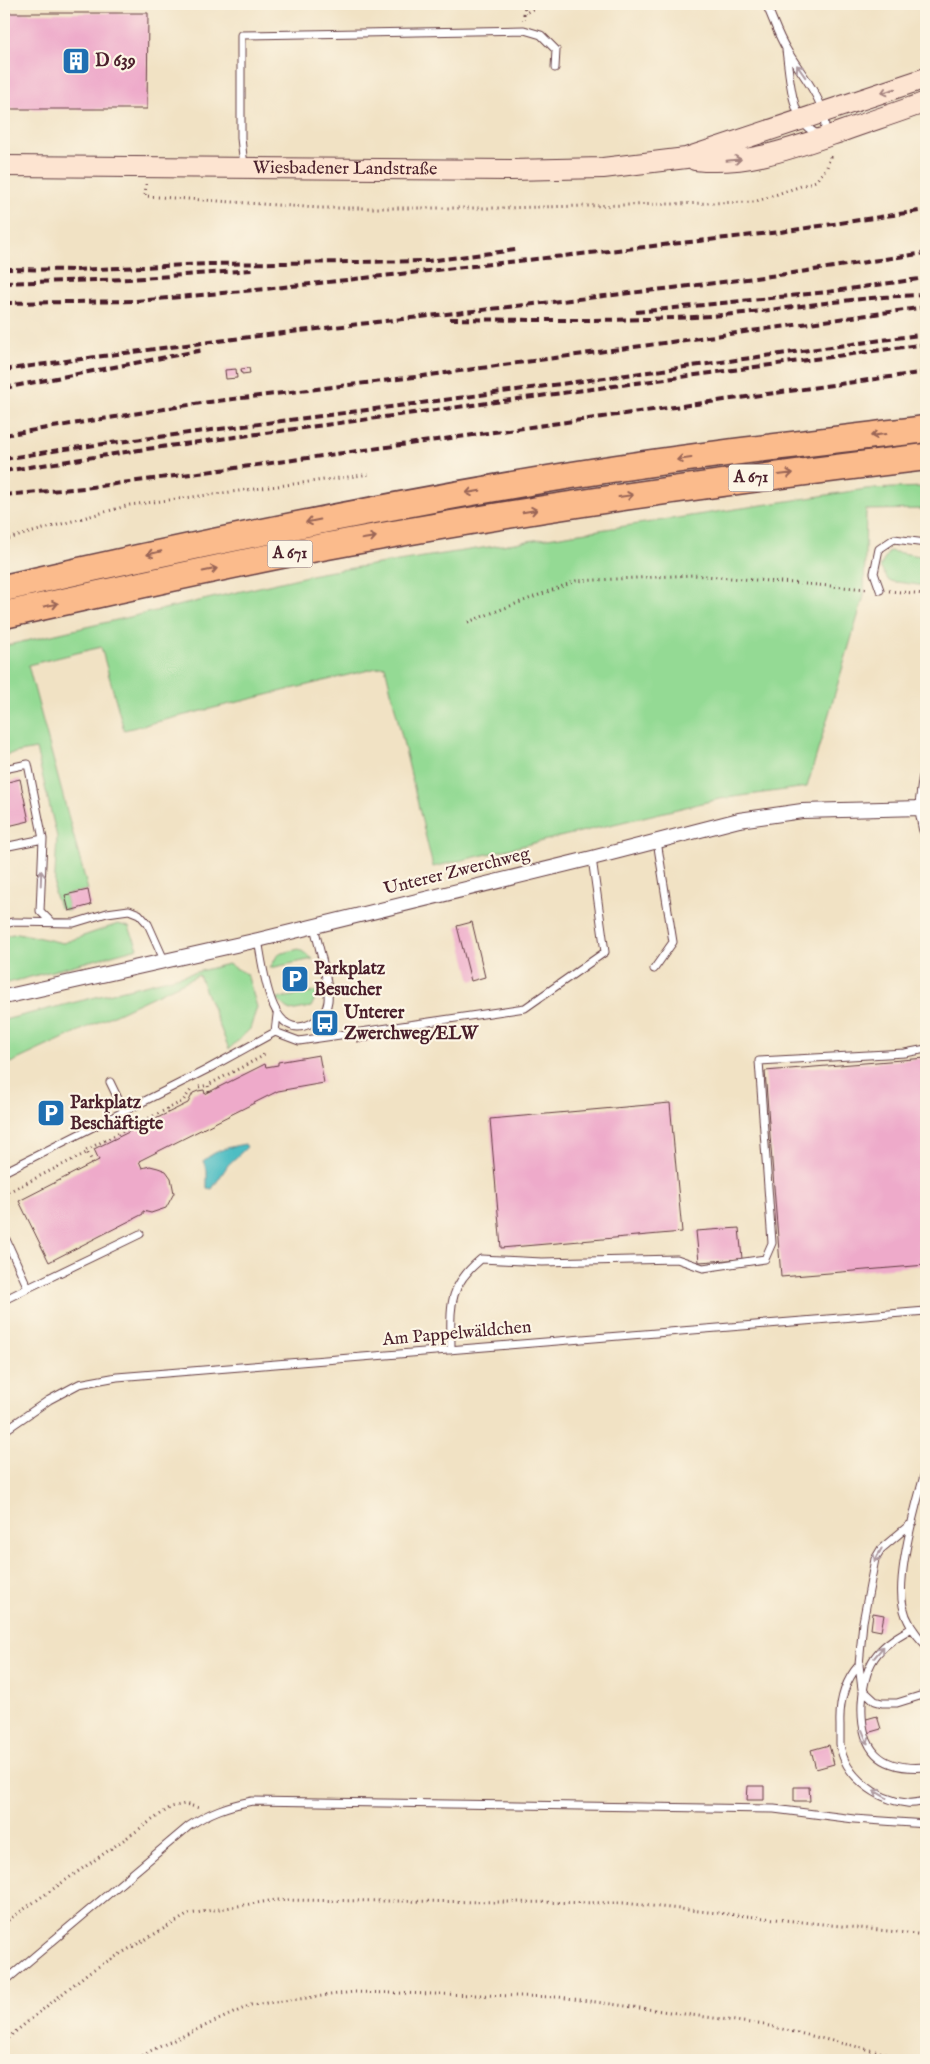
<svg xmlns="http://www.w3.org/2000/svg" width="930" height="2064" viewBox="0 0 930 2064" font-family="'IM FELL English',serif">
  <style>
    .green { fill: #94da94; stroke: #6f7c60 }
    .water { fill: #4ebdc3; stroke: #4c6e77 }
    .building { fill: #eeaaca }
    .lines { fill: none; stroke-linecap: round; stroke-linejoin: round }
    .service-casing { stroke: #633c42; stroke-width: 9 }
    .minor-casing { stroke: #633c42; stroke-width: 16 }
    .secondary-casing { stroke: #633c42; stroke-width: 22 }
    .motorway-casing { stroke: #633c42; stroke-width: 29 }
    .path { stroke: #633c42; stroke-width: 3; stroke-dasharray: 1 4; stroke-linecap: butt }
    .service { stroke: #fff; stroke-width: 7 }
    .minor { stroke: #fff; stroke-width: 14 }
    .secondary { stroke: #fde4d1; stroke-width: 20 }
    .motorway { stroke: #fbbb8c; stroke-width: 26 }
    .rail { stroke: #4a1f2b; stroke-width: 4; stroke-dasharray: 8 4; stroke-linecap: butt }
    .oneway { stroke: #ae9aa0 }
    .oneway2 { stroke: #a4827e }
    .oneway3 { stroke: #9a6557 }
    .labels { text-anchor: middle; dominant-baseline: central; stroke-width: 4.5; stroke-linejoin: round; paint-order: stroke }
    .shield { fill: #fcf5e5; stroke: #7f5f63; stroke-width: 1 }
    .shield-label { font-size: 16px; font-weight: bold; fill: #4a1f2b }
    .poi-label { font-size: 18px; font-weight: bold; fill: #4a1f2b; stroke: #fcf5e5; text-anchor: start }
    .street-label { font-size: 18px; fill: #4a1f2b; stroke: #fcf5e5 }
  </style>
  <rect width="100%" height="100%" fill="#fcf5e5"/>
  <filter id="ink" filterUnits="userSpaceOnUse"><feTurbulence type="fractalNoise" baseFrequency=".02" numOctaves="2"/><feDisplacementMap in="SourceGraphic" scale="10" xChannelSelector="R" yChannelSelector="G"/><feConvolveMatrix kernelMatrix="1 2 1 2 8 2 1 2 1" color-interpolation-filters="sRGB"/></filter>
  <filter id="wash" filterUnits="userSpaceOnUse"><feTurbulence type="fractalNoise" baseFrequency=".0096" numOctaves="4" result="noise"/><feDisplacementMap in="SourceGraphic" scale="20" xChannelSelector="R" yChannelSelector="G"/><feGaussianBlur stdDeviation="1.12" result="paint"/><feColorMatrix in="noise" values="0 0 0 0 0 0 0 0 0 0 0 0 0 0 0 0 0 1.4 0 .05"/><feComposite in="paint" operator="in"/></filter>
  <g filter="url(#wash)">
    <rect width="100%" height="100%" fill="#f1e2c4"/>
    <path class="green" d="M 926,487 L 926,509 L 866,510 L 864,596 L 807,787 L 719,799 L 433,867 L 385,666 L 124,730 L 101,647 L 28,665 L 88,890 L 65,895 L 69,911 L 59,907 L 54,893 L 57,837 L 36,749 L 4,755 L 4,646 L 320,573 L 866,489 Z
      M 889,551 L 926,557 L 926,586 L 889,581 L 880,567 Z
      M 118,924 L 129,927 L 138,948 L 4,984 L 4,936 L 18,933 L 63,943 Z
      M 299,949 L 313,959 L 270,968 L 278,954 Z
      M 228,964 L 247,974 L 257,1007 L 250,1029 L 229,1049 L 199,975 L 4,1066 L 4,1020 Z
      M 319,991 L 311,1007 L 290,1011 L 276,999 Z"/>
    <path class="water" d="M 245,1144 L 247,1147 L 228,1165 L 212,1189 L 207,1188 L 207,1170 L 203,1161 C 216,1150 228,1147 245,1144 Z"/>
    <g id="blocks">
      <path class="building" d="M 4,13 L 148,13 L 147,109 L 4,109 Z
        M 249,368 L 250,373 L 242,374 L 241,369 Z
        M 236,369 L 237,378 L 226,379 L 225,370 Z
        M 20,779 L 29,821 L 4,827 L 4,783 Z
        M 88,890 L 91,905 L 69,911 L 65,895 Z
        M 472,922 L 485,977 L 471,981 L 457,926 Z
        M 368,1034 L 369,1041 L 357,1042 L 356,1036 Z
        M 319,1055 L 324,1083 L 278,1091 L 139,1161 L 142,1168 L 150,1166 L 158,1168 L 166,1171 L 171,1178 L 174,1193 L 166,1208 L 151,1213 L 143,1211 L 143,1214 L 49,1262 L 19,1201 L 99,1160 L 94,1149 L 188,1103 L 193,1093 L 198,1091 L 204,1090 L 205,1094 L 265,1064 L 266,1067 L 278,1065 L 278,1062 Z
        M 926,1058 L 926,1265 L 781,1277 L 765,1071 Z
        M 670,1103 L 682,1232 L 501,1248 L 490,1119 Z
        M 739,1228 L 742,1259 L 699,1262 L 696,1231 Z
        M 873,1613 L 884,1615 L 881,1631 L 871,1629 Z
        M 877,1716 L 881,1729 L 867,1733 L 863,1720 Z
        M 829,1745 L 834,1764 L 816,1769 L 811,1750 Z
        M 748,1786 L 764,1786 L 764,1800 L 747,1800 Z
        M 794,1787 L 809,1787 L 810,1801 L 794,1801 Z"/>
    </g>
  </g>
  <g filter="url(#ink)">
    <use href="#blocks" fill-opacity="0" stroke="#633c42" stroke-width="1"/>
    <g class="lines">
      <defs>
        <path id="service" d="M 766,4 C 773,19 778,36 787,50 C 801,75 833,107 823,138 C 818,134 811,131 806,126 C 791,111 789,71 786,50
          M 244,166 L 241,138 L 241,35 L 524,30 L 541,35 L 556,50 L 555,68
          M 880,590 L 874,573 L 879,549 L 894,539 L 926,543
          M 4,769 L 28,764 L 43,839 L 40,911 L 51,922
          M 4,847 L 43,839
          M 4,924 L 13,922 L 74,923 L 107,913 L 129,910 L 139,914 L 148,924 L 165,962
          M 258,940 C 263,964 269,1043 310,1024 C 319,1019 327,1012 328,1001 C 330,983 318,945 314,926
          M 654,969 L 673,942 L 657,841
          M 277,1015 L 275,1032 L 299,1041 L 525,1008 L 605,952 L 592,858
          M 110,1082 L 124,1111
          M 4,1172 L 206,1070 L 275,1032
          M 4,1235 L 28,1288 L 4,1300
          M 28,1288 L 140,1234
          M 451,1350 C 451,1308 446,1288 481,1259 L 542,1262 L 677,1259 L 703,1268 L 765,1259 L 772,1243 L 759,1061 L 905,1053 L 926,1049
          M 4,1431 L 49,1400 L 79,1384 L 117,1377 L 926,1311
          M 926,1469 C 917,1500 896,1576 903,1606 C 906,1621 915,1634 926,1645
          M 913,1522 L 881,1549 L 875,1559 L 863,1622 L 859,1665 L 862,1689 L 875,1701 L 882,1703 L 897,1703 L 926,1694
          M 912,1628 C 900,1635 887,1642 878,1653 C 866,1667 863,1686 862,1703 C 860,1749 879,1771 926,1767
          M 859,1665 C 844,1682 839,1702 840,1725 C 840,1731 840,1738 840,1744 C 844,1776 877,1800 907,1803 C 913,1804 920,1802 926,1801
          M 4,1982 L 189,1826 C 210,1812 227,1806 252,1801 L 774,1809 L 854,1819 L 926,1824"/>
        <path id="minor" d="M 926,778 L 922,808 L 926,829
          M 4,997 L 258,940 L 592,858 L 739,820 L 802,811 L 922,808"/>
        <g id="secondary">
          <path d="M 695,160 C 747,166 796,147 843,131 C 871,121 899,112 926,102"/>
          <path id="s1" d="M 4,166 L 511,170 L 603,168 L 686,158 L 926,78"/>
        </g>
        <path id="motorway" d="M 4,588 C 192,545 381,506 572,475 C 689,456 808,443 926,429
          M 4,615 C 119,590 233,563 349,542 C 540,507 733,480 926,457"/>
      </defs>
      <use href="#service" class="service-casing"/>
      <use href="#minor" class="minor-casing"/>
      <use href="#secondary" class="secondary-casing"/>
      <use href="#motorway" class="motorway-casing"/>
      <path class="path" d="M 524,14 L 525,4
        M 524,20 L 524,14 L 542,4
        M 146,184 L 145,196 L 320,208 L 499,208 L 754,202 L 816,181 L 827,167 L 830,157 L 828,153
        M 4,540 L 130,505 L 371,474
        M 889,591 L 926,594
        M 468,622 L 576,581 L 693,575 L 868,589
        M 199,1087 L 208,1085
        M 209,1092 L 208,1085 L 263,1056 L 265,1051
        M 93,1163 L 86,1150 L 183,1101 L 191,1090
        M 4,1194 L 88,1152
        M 4,1923 L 171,1807 L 185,1804 L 199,1808
        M 4,2041 L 89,1972 L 189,1914 L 275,1900 L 623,1903 L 926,1935
        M 139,2060 L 150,2051 L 251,2005 L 354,1992 L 559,1997 L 765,2025 L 913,2060"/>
      <use href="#service" class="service"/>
      <use href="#minor" class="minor"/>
      <use href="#secondary" class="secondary"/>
      <use href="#motorway" class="motorway"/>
      <path class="rail" d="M 4,269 L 75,270 L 208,264 L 428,261 L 516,250
        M 4,283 L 129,279 L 252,270
        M 4,303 L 136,301 L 265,289 L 780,232 L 926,210
        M 636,312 L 827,292 L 926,278
        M 450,319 C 541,320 632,322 723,315 C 791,309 858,296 926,295
        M 4,370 C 253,333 505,309 755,278 C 812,271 869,261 926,253
        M 4,388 L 203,350
        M 4,435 L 201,403 L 423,376 L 926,307
        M 4,459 L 65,449 L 429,402 L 926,334
        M 4,471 L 139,450 L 926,344
        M 4,495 L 84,488 L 221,470 L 926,372"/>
    </g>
    <defs><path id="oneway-shaft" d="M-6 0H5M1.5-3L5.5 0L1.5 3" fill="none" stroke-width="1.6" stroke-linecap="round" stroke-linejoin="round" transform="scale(1.25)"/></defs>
    <g class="oneway">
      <use href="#oneway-shaft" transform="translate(801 71) rotate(-125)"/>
      <use href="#oneway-shaft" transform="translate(41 878) rotate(-88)"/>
      <use href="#oneway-shaft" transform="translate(878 1555) rotate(119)"/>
      <use href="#oneway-shaft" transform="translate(879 1652) rotate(-50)"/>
      <use href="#oneway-shaft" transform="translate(865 1737) rotate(68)"/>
      <use href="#oneway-shaft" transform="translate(880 1794) rotate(-149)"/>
    </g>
    <g class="oneway2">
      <use href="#oneway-shaft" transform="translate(888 91) rotate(162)"/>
      <use href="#oneway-shaft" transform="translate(734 160) rotate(-6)"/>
    </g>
    <g class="oneway3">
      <use href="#oneway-shaft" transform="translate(878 435) rotate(173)"/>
      <use href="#oneway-shaft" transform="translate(684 459) rotate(172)"/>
      <use href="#oneway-shaft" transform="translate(786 474) rotate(-7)"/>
      <use href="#oneway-shaft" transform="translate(473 492) rotate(170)"/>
      <use href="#oneway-shaft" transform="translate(626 496) rotate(-8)"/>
      <use href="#oneway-shaft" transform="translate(530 511) rotate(-10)"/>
      <use href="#oneway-shaft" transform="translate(313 521) rotate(169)"/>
      <use href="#oneway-shaft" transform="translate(369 538) rotate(-10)"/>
      <use href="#oneway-shaft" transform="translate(154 553) rotate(167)"/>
      <use href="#oneway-shaft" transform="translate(210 570) rotate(-12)"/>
      <use href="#oneway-shaft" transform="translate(51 605) rotate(-12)"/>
    </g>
  </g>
  <defs>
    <symbol id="building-square" viewBox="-11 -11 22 22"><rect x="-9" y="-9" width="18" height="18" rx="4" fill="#1f6fb2" stroke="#fcf5e5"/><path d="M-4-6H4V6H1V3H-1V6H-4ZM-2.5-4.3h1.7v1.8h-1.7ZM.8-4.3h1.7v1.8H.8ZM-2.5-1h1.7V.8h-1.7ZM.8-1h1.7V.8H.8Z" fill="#fff"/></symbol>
    <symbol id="parking-square" viewBox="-11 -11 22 22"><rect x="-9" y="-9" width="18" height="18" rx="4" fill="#1f6fb2" stroke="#fcf5e5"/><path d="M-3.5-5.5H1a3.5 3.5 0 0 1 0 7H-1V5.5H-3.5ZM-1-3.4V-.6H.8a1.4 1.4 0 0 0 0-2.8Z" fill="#fff"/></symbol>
    <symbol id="bus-square" viewBox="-11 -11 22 22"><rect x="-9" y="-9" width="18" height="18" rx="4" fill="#1f6fb2" stroke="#fcf5e5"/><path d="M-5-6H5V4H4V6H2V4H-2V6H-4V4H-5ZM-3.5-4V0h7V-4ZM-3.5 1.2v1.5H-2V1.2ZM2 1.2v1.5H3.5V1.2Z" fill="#fff"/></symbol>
  </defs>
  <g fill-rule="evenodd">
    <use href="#building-square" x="60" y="45" width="32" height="32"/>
    <use href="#parking-square" x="279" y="963" width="32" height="32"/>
    <use href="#bus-square" x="309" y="1007" width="32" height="32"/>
    <use href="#parking-square" x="35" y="1097" width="32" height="32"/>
  </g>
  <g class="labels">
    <g class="shield">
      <rect x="728.5" y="464.5" width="45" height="27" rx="4"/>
      <rect x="267.5" y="540.5" width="45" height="27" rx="4"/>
    </g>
    <g class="shield-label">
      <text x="751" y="478">A 671</text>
      <text x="290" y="554">A 671</text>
    </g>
    <g class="poi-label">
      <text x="95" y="61">D 639</text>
      <text x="314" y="969">Parkplatz<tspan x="314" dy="21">Besucher</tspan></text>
      <text x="344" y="1013">Unterer<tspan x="344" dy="21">Zwerchweg/ELW</tspan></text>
      <text x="70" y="1103">Parkplatz<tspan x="70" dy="21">Beschäftigte</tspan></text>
    </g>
    <g class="street-label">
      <text stroke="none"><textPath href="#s1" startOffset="341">Wiesbadener Landstraße</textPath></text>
      <text transform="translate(457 872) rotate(-14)">Unterer Zwerchweg</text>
      <text transform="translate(457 1334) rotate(-5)">Am Pappelwäldchen</text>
    </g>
  </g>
  <rect width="930" height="2064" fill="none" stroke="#fcf5e5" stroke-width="20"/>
</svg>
